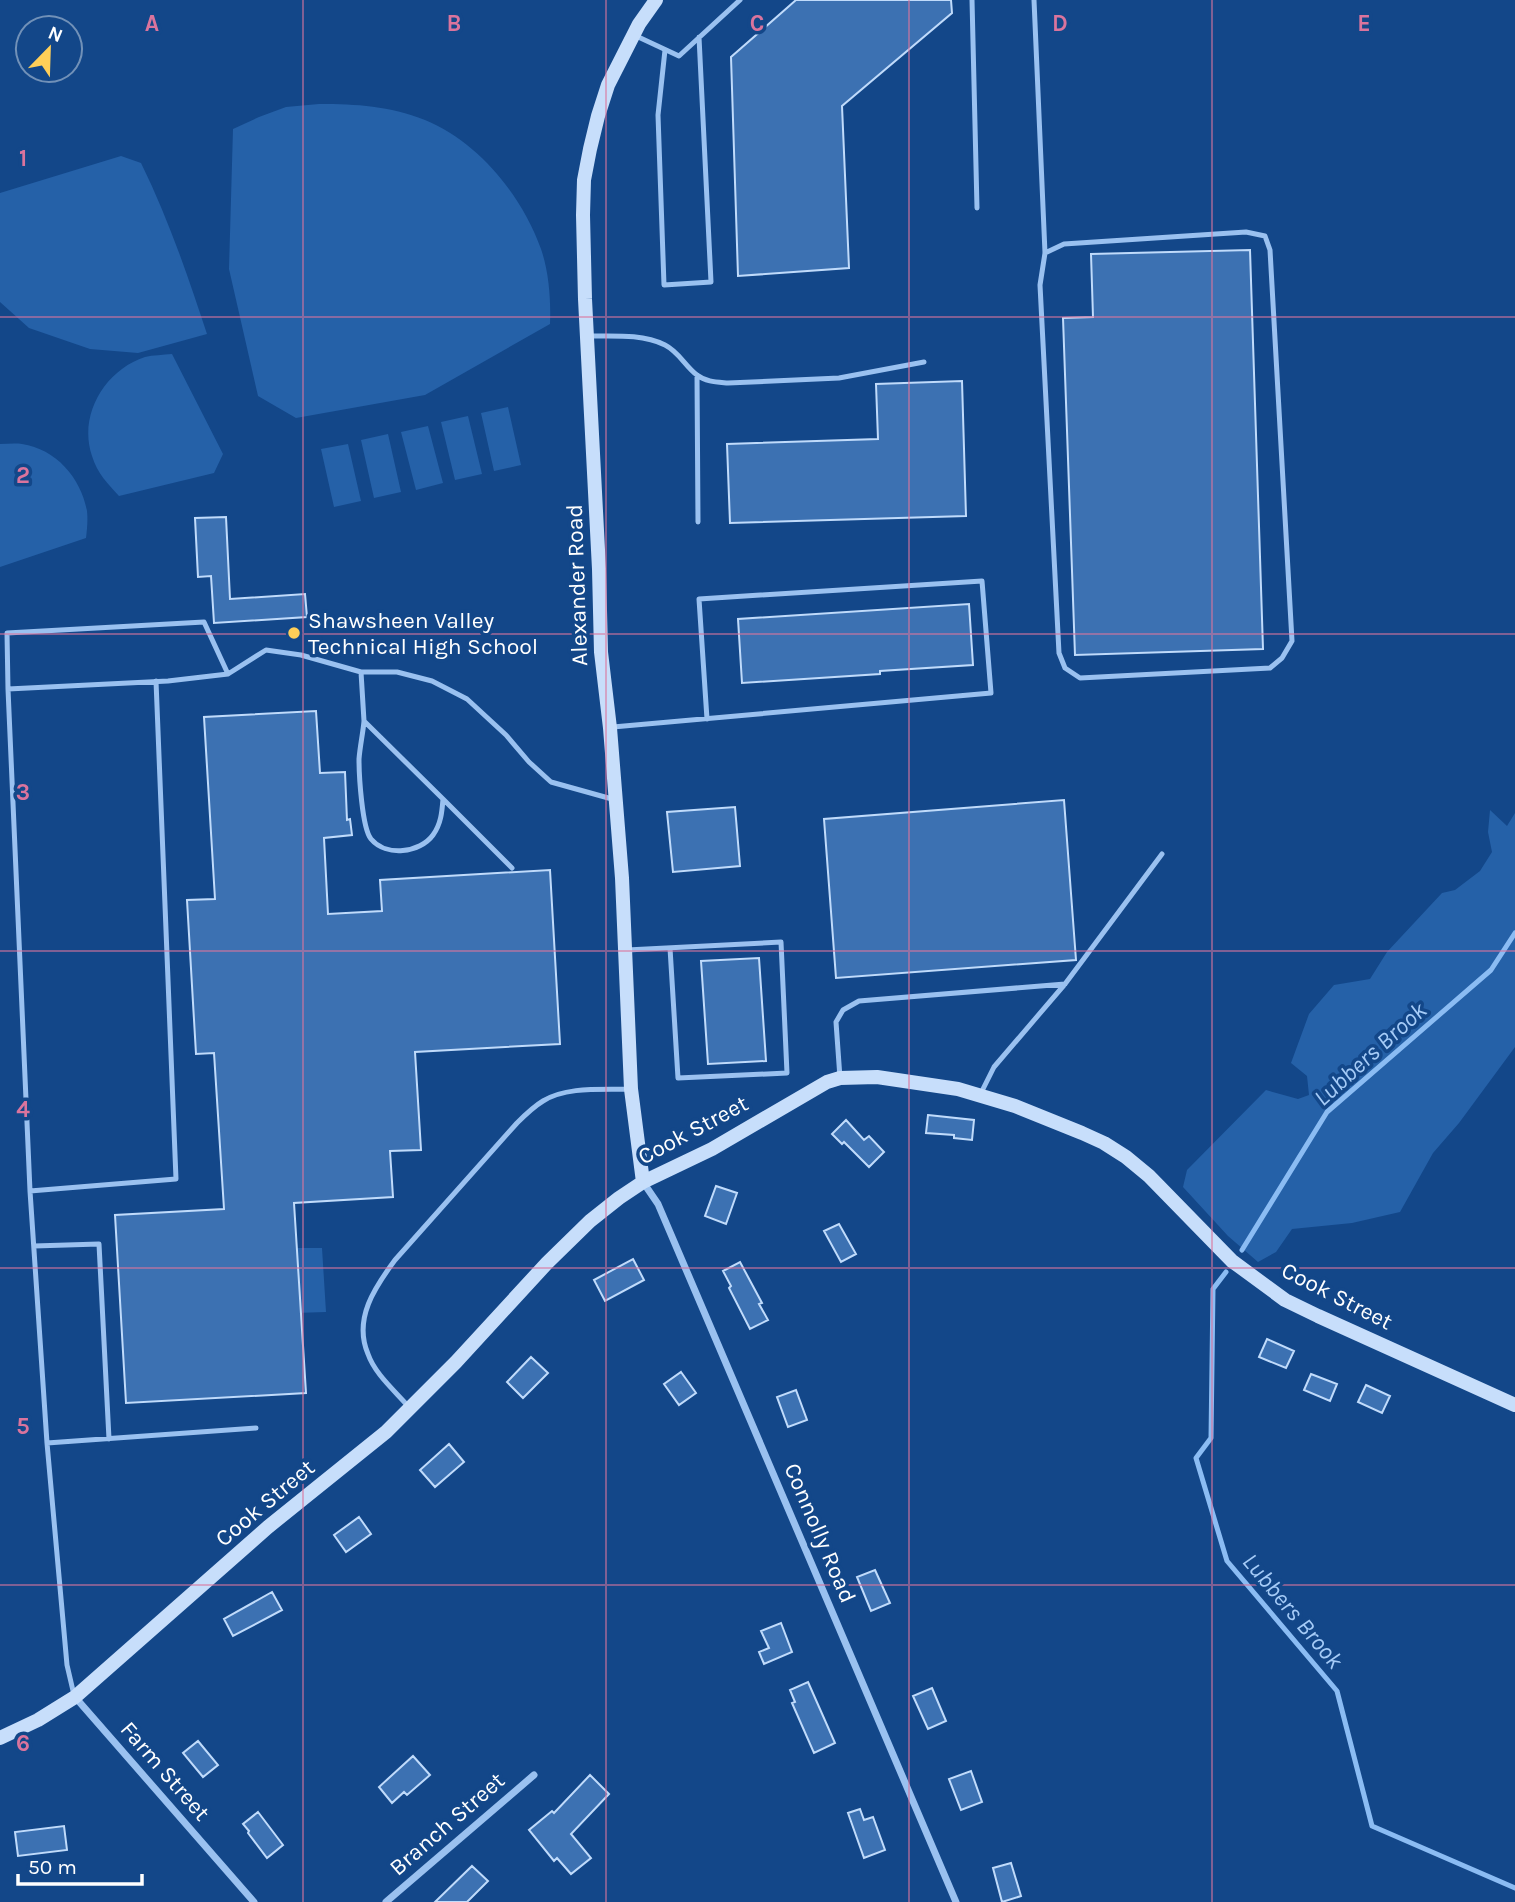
<svg xmlns="http://www.w3.org/2000/svg" width="1515" height="1902" viewBox="0 0 1515 1902" font-family="Karla,sans-serif">
  <style>
    .green { fill: #2561a8 }
    .lines { fill: none; stroke-linecap: round; stroke-linejoin: round }
    .stream { stroke: #8bbcf3; stroke-width: 5 }
    .building { fill: #3c71b2; stroke: #c0dbfb; stroke-width: 2 }
    .lane { stroke: #9ac1f0; stroke-width: 5 }
    .street { stroke: #9ac1f0; stroke-width: 7 }
    .secondary { stroke: #c7defb; stroke-width: 14 }
    .grid { fill: none; stroke: #da749d; stroke-width: 2; stroke-opacity: 0.55 }
    .poi-dot { fill: #ffcf58; stroke: #134789; stroke-width: 2.5 }
    .labels { text-anchor: middle; dominant-baseline: central; stroke-width: 7; stroke-linejoin: round; paint-order: stroke }
    .street-label { font-size: 23px; fill: #fff; stroke: #134789 }
    .poi-label { font-size: 23px; fill: #fff; stroke: #134789; text-anchor: start }
    .water-label { font-size: 24px; font-style: italic; fill: #a5cbf7; stroke: #134789 }
    .grid-label { font-size: 23px; text-anchor: middle; font-weight: bold; fill: #da749d; stroke: #134789; stroke-width: 7; stroke-linejoin: round; paint-order: stroke }
  </style>
  <rect width="100%" height="100%" fill="#134789"/>
  <path class="green" d="M 319,104 C 357,104 389,106 425,120 C 479,142 522,196 541,249 C 549,272 551,300 550,324 L 425,395 L 296,418 L 258,396 L 229,269 L 233,129 L 259,117 L 286,107 Z
    M 121,156 L 141,163 C 168,218 188,276 207,334 L 138,353 L 90,349 L 29,328 L 0,302 L 0,193 Z
    M 172,354 L 223,454 L 214,473 L 119,496 C 108,484 97,473 92,456 C 78,415 105,370 145,357 C 153,355 163,355 172,354 Z
    M 508,407 L 521,465 L 494,471 L 481,413 Z
    M 468,416 L 482,474 L 455,480 L 441,422 Z
    M 428,426 L 443,483 L 416,490 L 401,432 Z
    M 388,434 L 401,492 L 374,498 L 361,440 Z
    M 0,444 C 7,444 15,443 22,444 C 56,449 81,478 87,511 C 88,520 87,530 86,538 L 0,567 Z
    M 348,444 L 361,501 L 334,507 L 321,449 Z
    M 1490,810 L 1507,826 L 1515,813 L 1515,1047 L 1459,1123 L 1433,1153 L 1400,1212 L 1352,1223 L 1292,1229 L 1276,1252 L 1258,1262 L 1228,1236 L 1183,1187 L 1187,1170 L 1266,1090 L 1298,1099 L 1309,1095 L 1307,1076 L 1291,1063 L 1309,1014 L 1334,985 L 1370,979 L 1387,952 L 1442,893 L 1455,890 L 1480,871 L 1492,852 L 1488,832 Z
    M 289,1248 L 322,1248 L 326,1312 L 295,1313 Z"/>
  <g class="lines">
    <path class="stream" d="M 1242,1250 L 1327,1112 L 1491,970 L 1515,933
      M 1226,1272 L 1213,1289 L 1211,1438 L 1196,1458 L 1227,1561 L 1337,1691 L 1372,1826 L 1515,1888"/>
  </g>
  <path class="building" d="M 796,0 L 951,0 L 952,13 L 842,106 L 849,268 L 738,276 L 731,57 Z
    M 1250,250 L 1263,649 L 1075,655 L 1063,318 L 1093,317 L 1091,254 Z
    M 962,381 L 966,516 L 730,523 L 727,444 L 878,439 L 876,384 Z
    M 226,517 L 230,599 L 305,594 L 307,617 L 214,623 L 211,576 L 198,577 L 195,518 Z
    M 969,604 L 973,665 L 880,671 L 880,674 L 742,683 L 738,619 Z
    M 316,711 L 320,773 L 345,772 L 347,820 L 350,819 L 352,835 L 324,838 L 328,914 L 382,911 L 380,880 L 550,870 L 560,1044 L 415,1052 L 421,1150 L 390,1151 L 393,1197 L 294,1203 L 306,1393 L 126,1403 L 115,1215 L 224,1209 L 214,1053 L 196,1054 L 187,900 L 215,899 L 204,717 Z
    M 1064,800 L 1076,960 L 836,978 L 824,819 Z
    M 735,807 L 740,866 L 673,872 L 667,812 Z
    M 759,958 L 766,1061 L 708,1064 L 701,961 Z
    M 928,1115 L 974,1120 L 972,1140 L 954,1138 L 954,1135 L 926,1133 Z
    M 846,1120 L 864,1140 L 869,1136 L 884,1152 L 869,1167 L 844,1142 L 842,1144 L 832,1134 Z
    M 716,1186 L 737,1193 L 726,1224 L 705,1216 Z
    M 839,1224 L 856,1254 L 841,1262 L 824,1231 Z
    M 633,1259 L 644,1280 L 605,1301 L 594,1280 Z
    M 740,1262 L 762,1303 L 759,1304 L 768,1320 L 750,1329 L 729,1288 L 731,1286 L 723,1271 Z
    M 1267,1339 L 1294,1351 L 1286,1368 L 1259,1357 Z
    M 531,1357 L 548,1373 L 523,1398 L 507,1382 Z
    M 681,1372 L 696,1393 L 679,1405 L 664,1384 Z
    M 1311,1374 L 1337,1384 L 1330,1401 L 1304,1390 Z
    M 1366,1385 L 1390,1396 L 1382,1413 L 1358,1402 Z
    M 796,1390 L 807,1420 L 788,1427 L 777,1397 Z
    M 449,1444 L 464,1462 L 435,1487 L 420,1470 Z
    M 359,1517 L 371,1534 L 346,1552 L 334,1535 Z
    M 875,1570 L 890,1603 L 871,1611 L 857,1577 Z
    M 272,1592 L 282,1610 L 233,1636 L 224,1619 Z
    M 781,1623 L 792,1652 L 764,1664 L 759,1652 L 769,1648 L 761,1631 Z
    M 808,1682 L 835,1743 L 814,1753 L 792,1703 L 795,1702 L 790,1690 Z
    M 932,1688 L 946,1721 L 928,1729 L 913,1696 Z
    M 198,1741 L 218,1765 L 203,1777 L 183,1753 Z
    M 413,1756 L 430,1775 L 407,1795 L 404,1792 L 392,1803 L 379,1787 Z
    M 971,1771 L 982,1802 L 961,1810 L 949,1779 Z
    M 590,1775 L 609,1794 L 571,1834 L 591,1858 L 571,1874 L 557,1858 L 554,1861 L 529,1830 L 552,1811 L 554,1813 Z
    M 860,1809 L 864,1820 L 873,1817 L 885,1850 L 864,1858 L 848,1813 Z
    M 258,1812 L 283,1845 L 267,1858 L 248,1833 L 249,1831 L 243,1824 Z
    M 64,1826 L 67,1850 L 18,1856 L 15,1832 Z
    M 1011,1863 L 1021,1896 L 1002,1902 L 993,1868 Z
    M 472,1866 L 488,1881 L 467,1902 L 435,1902 Z"/>
  <g class="lines">
    <path class="lane" d="M 972,0 L 977,208
      M 1034,0 L 1045,253 L 1040,285 L 1059,653 L 1065,668 L 1080,678 L 1270,668 L 1282,658 L 1292,641 L 1270,250 L 1265,236 L 1246,232 L 1064,244 L 1045,253
      M 634,35 L 679,56 L 740,0
      M 665,50 L 658,115 L 664,285 L 711,282 L 699,37
      M 590,336 C 615,336 643,334 665,345 C 679,352 685,366 697,375 C 706,382 717,382 728,383 L 839,378 L 924,362
      M 697,375 L 698,522
      M 8,689 L 7,633 L 204,622 L 228,674
      M 364,721 L 361,672 L 397,672 L 432,681 L 467,699 L 506,735 L 529,762 L 551,782 L 612,799
      M 613,727 L 991,693 L 982,581 L 699,599 L 707,719
      M 443,799 L 364,721 C 363,733 360,746 359,759 C 359,775 362,828 371,839 C 386,857 420,853 433,835 C 441,824 442,812 443,799 L 512,868
      M 627,950 L 781,942 L 787,1073 L 678,1078 L 670,948
      M 840,1078 L 836,1022 L 843,1010 L 859,1001 L 1065,984
      M 981,1093 L 994,1067 L 1065,984 L 1162,854
      M 30,1191 L 176,1179 L 156,681
      M 34,1246 L 99,1244 L 109,1439
      M 408,1406 C 394,1390 375,1374 368,1354 C 353,1319 375,1287 395,1260 L 517,1123 C 525,1115 533,1107 543,1101 C 567,1086 603,1090 631,1089
      M 47,1443 L 256,1428
      M 74,1695 L 67,1665 L 47,1443 L 30,1191 L 8,689 L 168,681 L 228,674 L 266,650 L 301,655 L 361,672"/>
    <path class="street" d="M 643,1182 L 658,1204 L 956,1902
      M 75,1697 L 254,1902
      M 386,1902 L 534,1775"/>
    <path class="secondary" d="M 643,1182 L 631,1089 L 622,878 L 610,728 L 601,652 L 599,569 L 585,299 L 583,215 L 584,180 L 590,149 L 598,116 L 608,85 L 639,24 L 656,0
      M 0,1738 L 38,1720 L 75,1697 L 268,1527 L 386,1432 L 456,1362 L 547,1263 L 590,1221 L 619,1198 L 643,1182 L 712,1149 L 827,1082 L 840,1078 L 877,1077 L 958,1089 L 1015,1106 L 1082,1133 L 1104,1143 L 1126,1157 L 1149,1176 L 1232,1261 L 1285,1300 L 1318,1316 L 1515,1405"/>
  </g>
  <path class="grid" d="M 303,0 L 303,1902M 606,0 L 606,1902M 909,0 L 909,1902M 1212,0 L 1212,1902M 0,317 L 1515,317M 0,634 L 1515,634M 0,951 L 1515,951M 0,1268 L 1515,1268M 0,1585 L 1515,1585"/>
  <circle class="poi-dot" cx="294" cy="633" r="7"/>
  <g class="labels">
    <g class="street-label">
      <text transform="translate(577 585) rotate(-92)">Alexander Road</text>
      <text transform="translate(693 1130) rotate(-28)">Cook Street</text>
      <text transform="translate(1337 1296) rotate(27)">Cook Street</text>
      <text transform="translate(265 1503) rotate(-40)">Cook Street</text>
      <text transform="translate(820 1533) rotate(67)">Connolly Road</text>
      <text transform="translate(165 1771) rotate(49)">Farm Street</text>
      <text transform="translate(447 1824) rotate(-41)">Branch Street</text>
    </g>
    <g class="poi-label">
      <text x="308" y="620">Shawsheen Valley<tspan x="308" dy="26">Technical High School</tspan></text>
    </g>
    <g class="water-label">
      <text transform="translate(1370 1054) rotate(-42)">Lubbers Brook</text>
      <text transform="translate(1293 1611) rotate(50)">Lubbers Brook</text>
    </g>
  </g>
  <g class="grid-label">
    <text x="152" y="31">A</text>
    <text x="454" y="31">B</text>
    <text x="757" y="31">C</text>
    <text x="1060" y="31">D</text>
    <text x="1364" y="31">E</text>
    <text x="23" y="166">1</text>
    <text x="23" y="483">2</text>
    <text x="23" y="800">3</text>
    <text x="23" y="1117">4</text>
    <text x="23" y="1434">5</text>
    <text x="23" y="1751">6</text>
  </g>
  <g transform="translate(49 49) rotate(23)"><circle r="33" fill="#134789" stroke="#7191b8" stroke-width="2"/>
  <path d="M0-5L12 26L0 18L-12 26Z" fill="#ffcf58"/>
  <text y="-10" font-size="19" font-weight="bold" text-anchor="middle" fill="#ffffff">N</text>
  </g>
  <path d="M18 1874v10h124v-10" fill="none" stroke="#ffffff" stroke-width="3.5"/>
  <text x="28" y="1874" font-size="21" fill="#ffffff" stroke="#134789" stroke-width="5" paint-order="stroke">50 m</text>
</svg>
